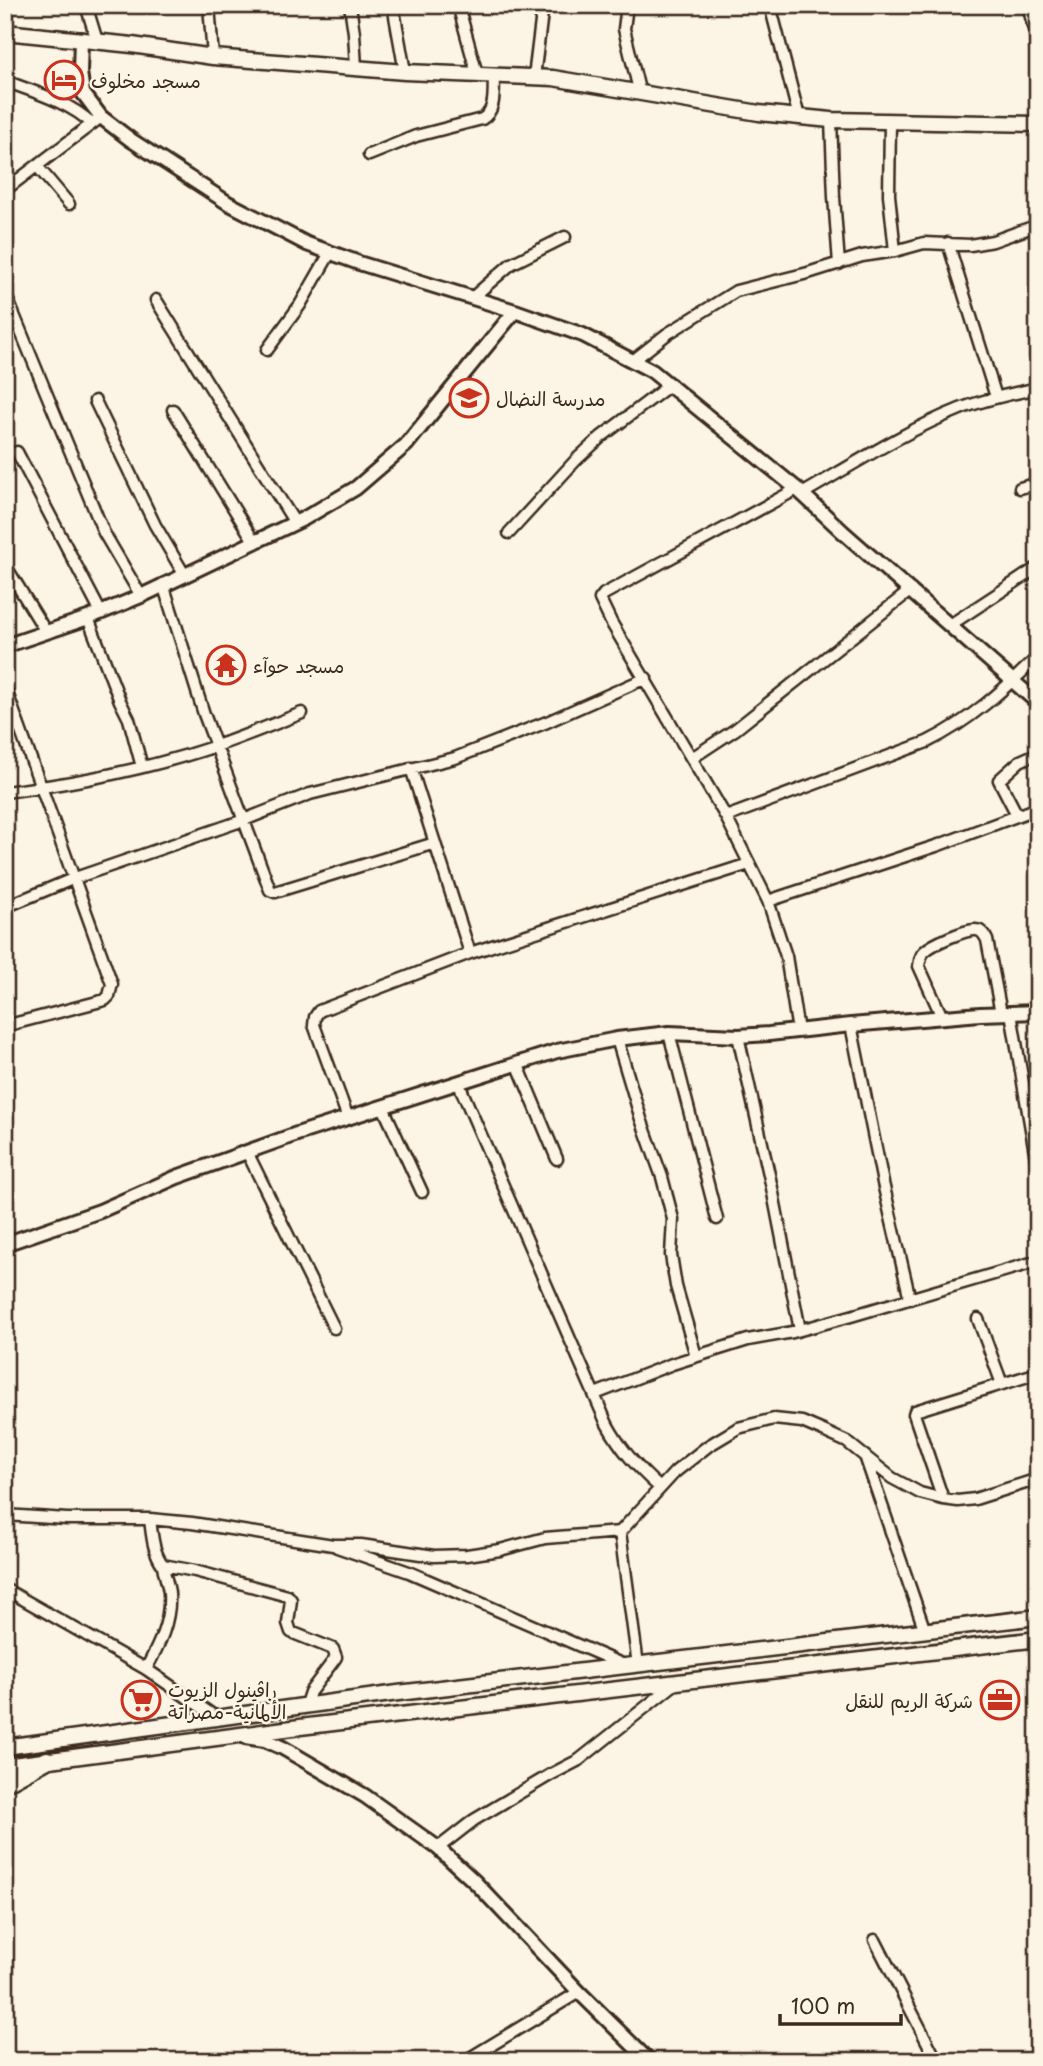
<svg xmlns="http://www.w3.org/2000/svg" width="1043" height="2066" viewBox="0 0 1043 2066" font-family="'Playpen Sans','Playpen Sans Arabic',sans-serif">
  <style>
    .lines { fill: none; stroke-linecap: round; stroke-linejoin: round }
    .minor-casing { stroke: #3b2a1e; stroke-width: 15 }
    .tertiary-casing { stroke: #3b2a1e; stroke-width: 18 }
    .secondary-casing { stroke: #3b2a1e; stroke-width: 19 }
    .trunk-casing { stroke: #3b2a1e; stroke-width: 21 }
    .minor { stroke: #fcf5e5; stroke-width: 10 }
    .tertiary { stroke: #fcf5e5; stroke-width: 12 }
    .secondary { stroke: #fcf5e5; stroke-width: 14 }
    .trunk { stroke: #fcf5e5; stroke-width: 16 }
    .labels { text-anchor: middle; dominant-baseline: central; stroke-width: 5; stroke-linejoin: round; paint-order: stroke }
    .poi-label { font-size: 19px; fill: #3b2a1e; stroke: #fcf5e5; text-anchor: start }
  </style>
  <rect width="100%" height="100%" fill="#fcf5e5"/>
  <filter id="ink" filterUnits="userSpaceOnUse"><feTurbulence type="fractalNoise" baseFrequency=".0143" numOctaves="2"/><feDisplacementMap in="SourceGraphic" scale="14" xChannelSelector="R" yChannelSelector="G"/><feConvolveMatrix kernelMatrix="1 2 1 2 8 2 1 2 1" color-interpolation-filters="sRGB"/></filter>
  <g filter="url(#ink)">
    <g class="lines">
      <defs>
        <path id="minor" d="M 86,5 L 97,41
          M 209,5 L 213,57
          M 350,5 L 354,33 L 356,68
          M 393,5 L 405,72
          M 458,5 L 477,74
          M 627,5 L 624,29 L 640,94
          M 770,5 L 799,117
          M 1028,5 L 1038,45
          M 534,77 L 543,5
          M 5,81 C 32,91 72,103 92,124
          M 831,120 L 834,197 L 839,264
          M 890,122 L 889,195 L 895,251
          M 369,155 L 416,136 L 482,119 C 497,110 493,90 494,75
          M 37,166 L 69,204
          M 5,190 L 101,117
          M 948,243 L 996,397
          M 5,293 L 104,533 L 141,596
          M 472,298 L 511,264 L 565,237
          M 156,300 L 295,523
          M 267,350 L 300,305 L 330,253
          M 634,360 L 667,334 L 736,291 L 808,273 L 862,256 L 895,251 L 924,243 L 970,245 L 993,241 L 1038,225
          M 95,401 L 155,525 L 184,574
          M 173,410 L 255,543
          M 17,452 L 101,613
          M 1020,488 L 1038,483
          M 797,489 L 604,594 L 600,599 L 611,622 L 726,817 L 768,901 L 786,956 L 798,1031
          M 802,494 C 854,464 905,431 960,409 C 985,399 1011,394 1038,388
          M 509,533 L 576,460 L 601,437 L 671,384
          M 5,565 L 46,632
          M 163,584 L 204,714 L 270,890 L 275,892 L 435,843
          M 88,618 L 120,701 L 129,719 L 142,767
          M 950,625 L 1038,567
          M 5,687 L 112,984 L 109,996 L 105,1000 L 5,1026
          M 692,758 L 736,729 L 911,590
          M 411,768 L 470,953
          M 5,792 C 76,783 148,769 216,746 C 245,736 274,724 302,713
          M 1017,815 L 999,780 L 1020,761 L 1038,753
          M 726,817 L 927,742 C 970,721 1003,690 1038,657
          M 768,901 L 939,845 L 1038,808
          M 5,907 L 75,878 L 244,820 L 310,794 L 455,758 L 547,722 L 646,678
          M 1011,1013 L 1038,1170
          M 942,1017 L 919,966 C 920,960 921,954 925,951 C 932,944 966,929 976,930 C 982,930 985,936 987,940 L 1001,1013
          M 851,1025 L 883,1183 L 910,1299
          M 669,1033 L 717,1219
          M 738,1036 L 772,1188 L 800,1330
          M 617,1039 L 641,1119 L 662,1177 L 673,1219 L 671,1255 L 676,1286 L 696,1356
          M 517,1063 L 557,1159
          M 458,1082 L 607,1424 C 621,1450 638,1468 660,1488
          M 383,1107 L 422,1192
          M 348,1118 L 314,1025 L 315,1017 L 319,1011 L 470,953 L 749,864
          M 247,1152 L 334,1328
          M 978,1319 L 1002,1384
          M 595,1394 L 672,1364 L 748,1340 L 793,1332 L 851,1316 L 1038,1261
          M 865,1456 L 925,1631
          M 943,1499 L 914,1414 L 915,1411 L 1038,1373
          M 5,1515 L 67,1519 L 150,1519 L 192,1523 L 333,1545 L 361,1545 L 434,1556 L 467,1555 L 500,1550 L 545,1538 L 620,1532
          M 150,1519 C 152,1535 153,1552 163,1565 L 195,1571 L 288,1596 L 291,1600 L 288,1623 L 291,1632 L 333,1649 L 336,1657 L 334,1660 L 310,1692 L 305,1707
          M 337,1547 L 409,1572 L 624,1665
          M 5,1589 L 146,1669 L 217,1718
          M 638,1665 L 620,1532 L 675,1472 L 708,1446 L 738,1428 L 774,1419 L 802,1422 L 823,1431 L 847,1442 L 892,1478 L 920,1493 L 943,1499 L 958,1501 L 975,1499 L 1038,1479
          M 146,1669 C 159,1645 171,1621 169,1593 C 168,1583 164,1575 163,1565
          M 438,1848 L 474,1820 L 550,1775 L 579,1760 L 676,1683
          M 875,1940 L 937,2061
          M 465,2061 L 579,1992"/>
        <path id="tertiary" d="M 81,39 L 80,72 L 83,93 L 101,117 L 131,140 L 228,203 L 307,244 L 359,263 L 515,311 L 583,335 L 652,371 L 797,489 L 843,532 L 1038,703
          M 5,646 L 88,618 L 141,596 L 305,518 L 356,488 L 406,445 L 515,311
          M 5,1244 L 100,1211 L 177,1177 L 297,1134 L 557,1051 L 617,1039 L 669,1033 L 738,1036 L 769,1034 L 851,1025 L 980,1014 L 1038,1012
          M 245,1737 L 265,1740 L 283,1748 L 365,1796 L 438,1848 L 475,1882 L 579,1992 L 649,2061"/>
        <path id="secondary" d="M 5,32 L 132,45 L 213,57 L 405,72 L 553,78 L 759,113 L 831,120 L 1038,124
          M 5,1747 L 398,1693 L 1038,1617
          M 5,1766 L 300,1727 L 1038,1639"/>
        <path id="trunk" d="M 5,1783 L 47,1760"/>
      </defs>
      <use href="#minor" class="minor-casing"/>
      <use href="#tertiary" class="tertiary-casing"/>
      <use href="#secondary" class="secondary-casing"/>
      <use href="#trunk" class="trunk-casing"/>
      <use href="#minor" class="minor"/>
      <use href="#tertiary" class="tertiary"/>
      <use href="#secondary" class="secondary"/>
      <use href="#trunk" class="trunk"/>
    </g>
  </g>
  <defs>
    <symbol id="hotel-ring" viewBox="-11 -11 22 22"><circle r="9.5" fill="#fcf5e5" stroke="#c8321e" stroke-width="1.5"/><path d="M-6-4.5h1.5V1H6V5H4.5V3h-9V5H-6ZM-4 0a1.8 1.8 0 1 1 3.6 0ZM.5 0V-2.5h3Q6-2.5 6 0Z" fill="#c8321e"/></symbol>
    <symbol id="school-ring" viewBox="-11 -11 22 22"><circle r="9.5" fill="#fcf5e5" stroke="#c8321e" stroke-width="1.5"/><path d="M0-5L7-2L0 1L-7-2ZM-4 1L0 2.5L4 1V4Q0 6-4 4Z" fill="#c8321e"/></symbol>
    <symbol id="temple-ring" viewBox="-11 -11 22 22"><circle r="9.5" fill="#fcf5e5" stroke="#c8321e" stroke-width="1.5"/><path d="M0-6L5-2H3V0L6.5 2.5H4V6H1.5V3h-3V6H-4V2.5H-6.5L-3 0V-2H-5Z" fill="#c8321e"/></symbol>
    <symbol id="supermarket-ring" viewBox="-11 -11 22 22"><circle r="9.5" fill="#fcf5e5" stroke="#c8321e" stroke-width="1.5"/><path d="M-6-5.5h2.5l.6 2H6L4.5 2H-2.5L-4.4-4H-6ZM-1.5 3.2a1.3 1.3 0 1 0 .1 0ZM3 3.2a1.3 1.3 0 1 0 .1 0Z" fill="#c8321e"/></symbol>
    <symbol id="office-ring" viewBox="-11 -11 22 22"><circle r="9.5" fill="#fcf5e5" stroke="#c8321e" stroke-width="1.5"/><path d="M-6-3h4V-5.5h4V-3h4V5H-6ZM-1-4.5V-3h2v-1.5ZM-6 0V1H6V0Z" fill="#c8321e"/></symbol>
  </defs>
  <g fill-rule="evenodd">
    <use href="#hotel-ring" x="42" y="58" width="44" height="44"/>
    <use href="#school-ring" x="447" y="376" width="44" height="44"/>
    <use href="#temple-ring" x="204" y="643" width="44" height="44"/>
    <use href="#supermarket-ring" x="119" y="1678" width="44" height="44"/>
    <use href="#office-ring" x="978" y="1678" width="44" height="44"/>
  </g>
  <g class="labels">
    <g class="poi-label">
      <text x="91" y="80">مسجد مخلوف</text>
      <text x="496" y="398">مدرسة النضال</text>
      <text x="253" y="665">مسجد حوآء</text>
      <text x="168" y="1689">راڤينول الزيوت<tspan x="168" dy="22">الألمانية-مصراتة</tspan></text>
      <text x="973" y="1700" text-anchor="end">شركة الريم للنقل</text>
    </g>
  </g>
  <rect width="1043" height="2066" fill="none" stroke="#fcf5e5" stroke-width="28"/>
  <rect x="14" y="14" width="1015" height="2038" fill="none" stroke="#3b2a1e" stroke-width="2.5" filter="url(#ink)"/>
  <path d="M780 2014v10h121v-10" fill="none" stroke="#3b2a1e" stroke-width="3.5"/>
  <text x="791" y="2014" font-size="21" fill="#3b2a1e" stroke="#fcf5e5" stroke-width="5" paint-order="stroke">100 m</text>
</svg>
